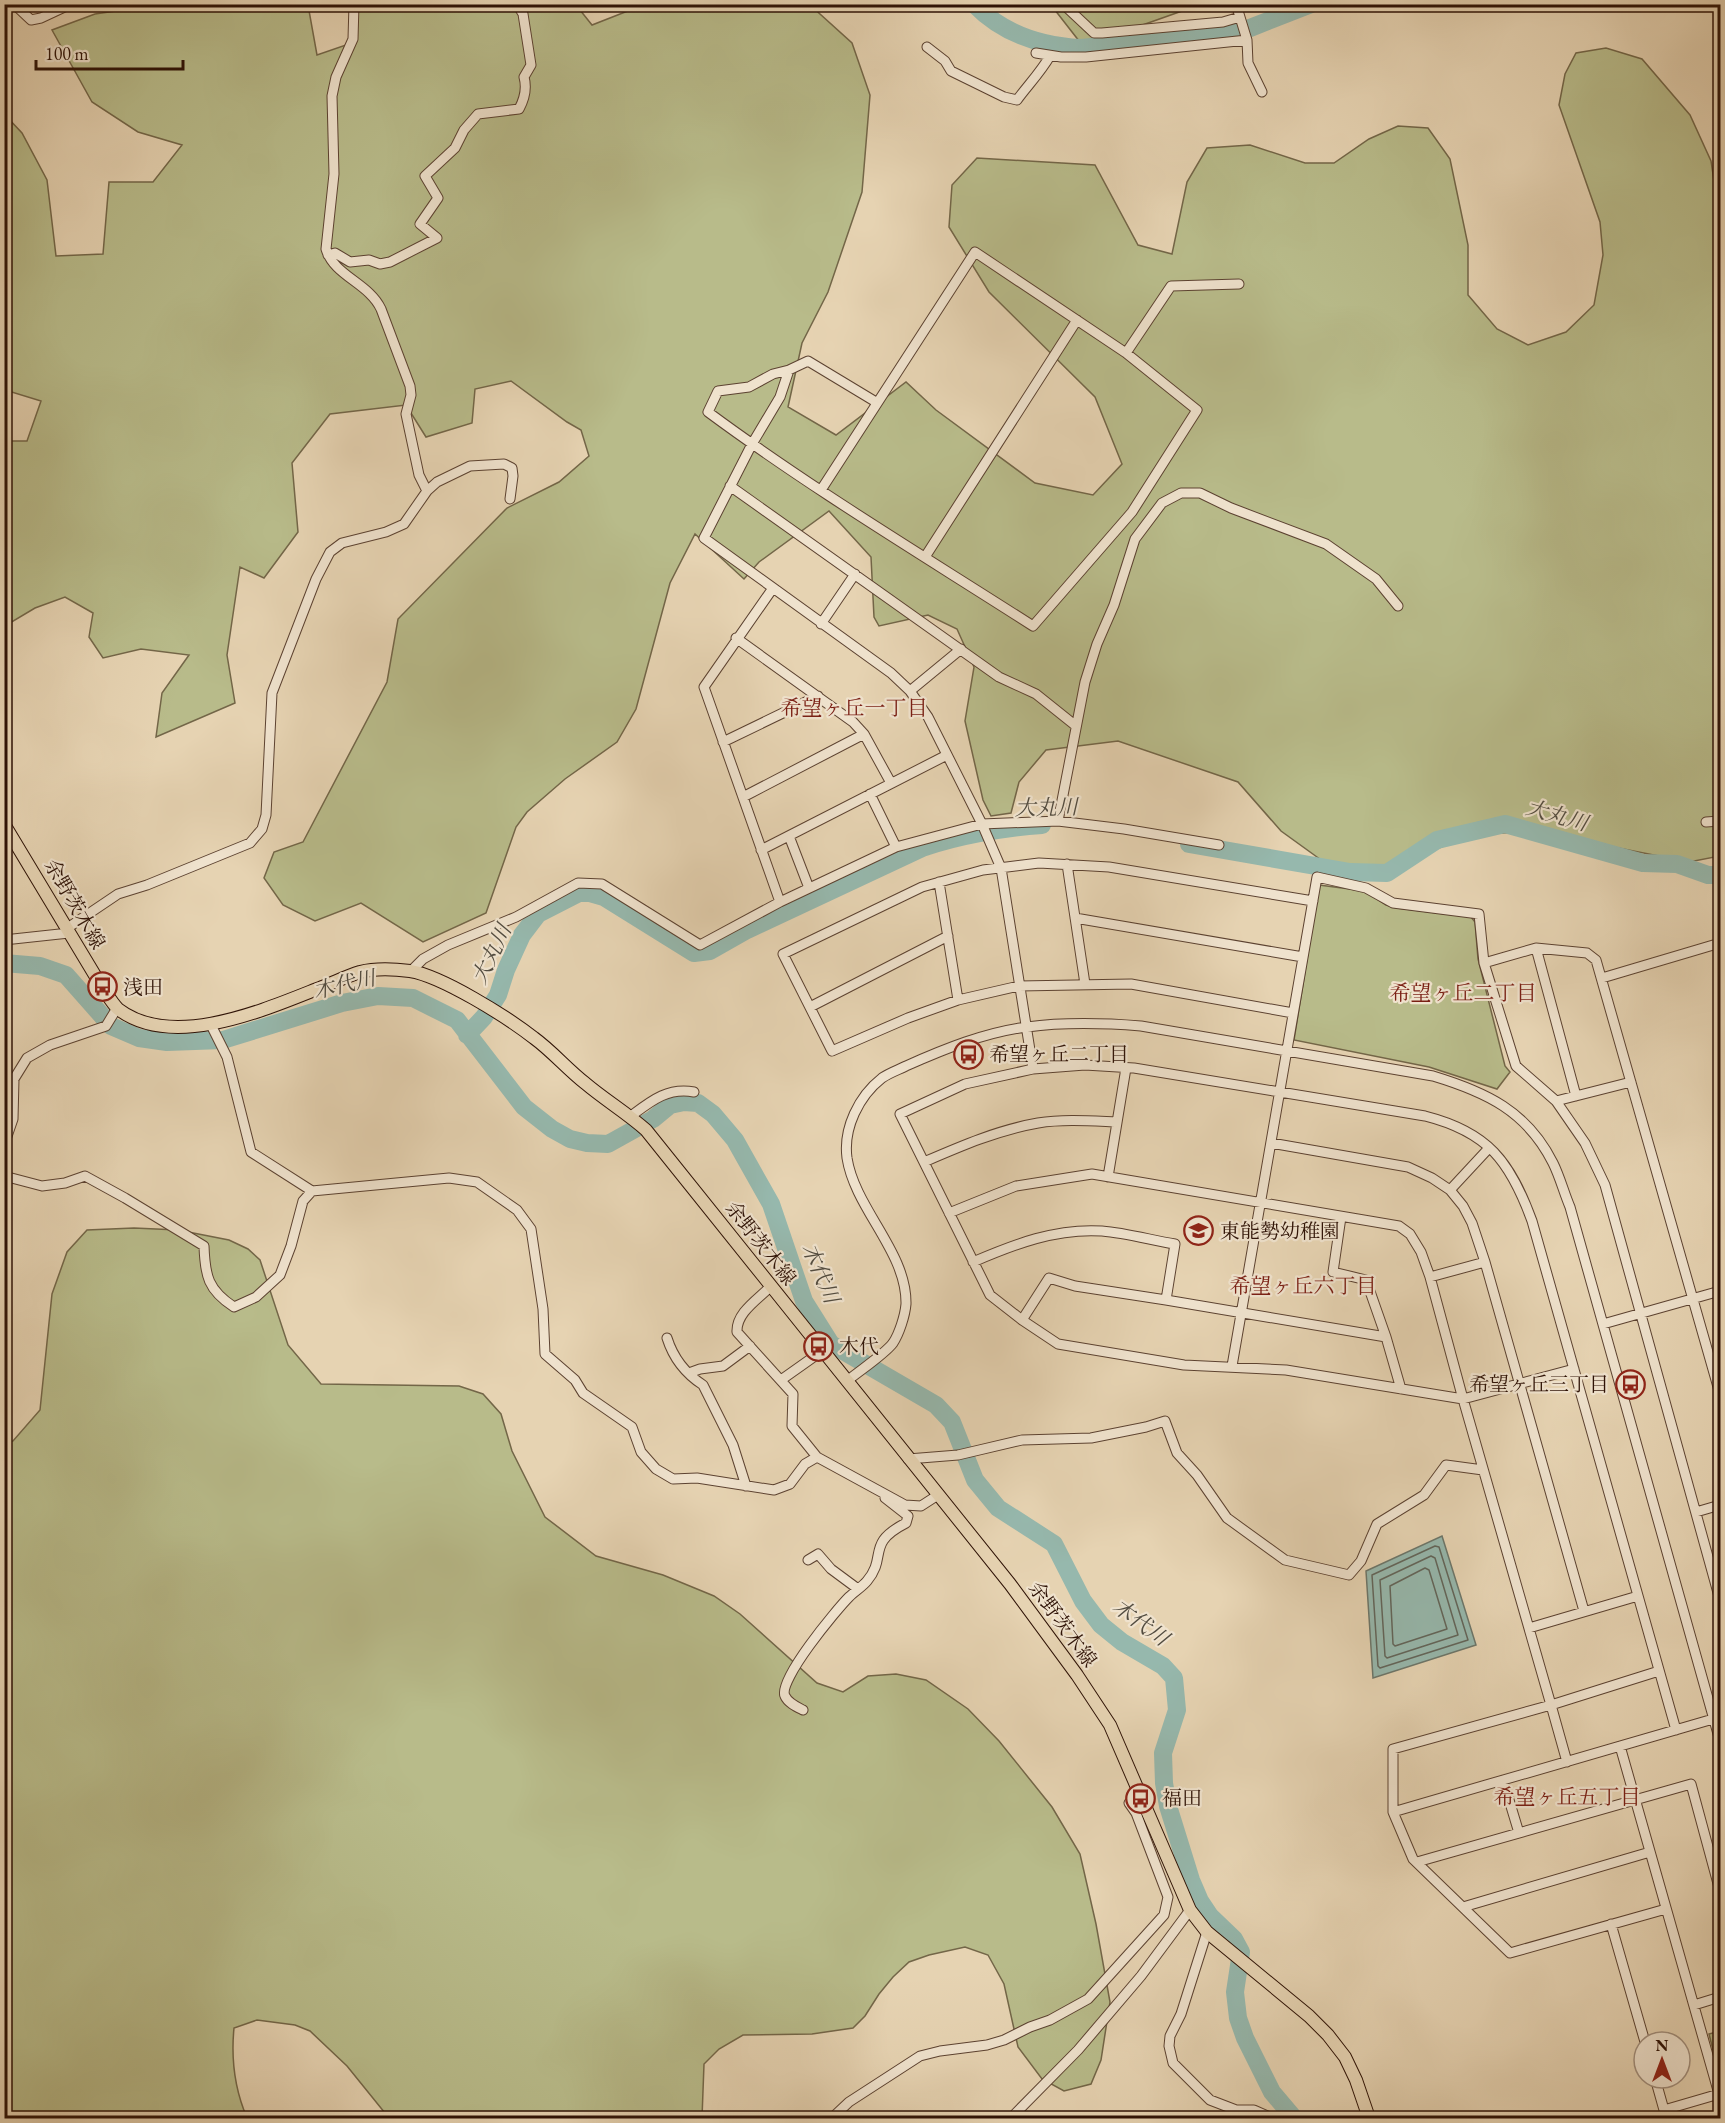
<svg xmlns="http://www.w3.org/2000/svg" width="1725" height="2123" viewBox="0 0 1725 2123" font-family="'EB Garamond','Noto Serif JP',serif">
  <style>
    .green { fill: #b8bb8a; stroke: #736648; stroke-width: 1.5 }
    .water { fill: #96b8ad; stroke: #6c766a; stroke-width: 1.5 }
    .lines { fill: none; stroke-linecap: round; stroke-linejoin: round }
    .shore { stroke: #62655a; stroke-width: 1.5 }
    .river { stroke: #96b8ad; stroke-width: 18 }
    .minor-casing { stroke: #5c4231; stroke-width: 11 }
    .major-casing { stroke: #2e1206; stroke-width: 14 }
    .minor { stroke: #efe2cd; stroke-width: 9 }
    .major { stroke: #e6d3b2; stroke-width: 12 }
    .labels { text-anchor: middle; dominant-baseline: central; stroke-width: 4.5; stroke-linejoin: round; paint-order: stroke }
    .street-label { font-size: 20px; fill: #2e1206; stroke: #efe2cd }
    .poi-label { font-size: 20px; fill: #2e1206; stroke: #efe2cd; text-anchor: start }
    .neighbourhood-label { font-size: 21px; fill: #7a1f14; stroke: #efe2cd }
    .water-label { font-size: 21px; font-style: italic; fill: #524c40; stroke: #efe2cd }
  </style>
  <rect width="100%" height="100%" fill="#e6d3b2"/>
  <filter id="stains"><feTurbulence type="fractalNoise" baseFrequency=".00333" numOctaves="4"/><feColorMatrix values="0 0 0 0 .2 0 0 0 0 .09 0 0 0 0 .02 0 0 0 .5 -.17"/></filter>
  <radialGradient id="worn" r=".72"><stop offset=".6" stop-color="#630" stop-opacity="0"/><stop offset="1" stop-color="#630" stop-opacity=".3"/></radialGradient>
  <path class="green" d="M 164,4 L 308,5 L 317,55 L 349,44 L 356,5 L 576,5 L 592,25 L 643,5 L 810,5 L 852,43 L 870,95 L 862,192 L 828,292 L 802,343 L 788,407 L 836,435 L 906,382 L 936,410 L 1035,483 L 1093,495 L 1122,464 L 1095,397 L 989,292 L 949,227 L 952,185 L 977,158 L 1095,165 L 1138,245 L 1172,254 L 1187,182 L 1207,148 L 1250,145 L 1305,163 L 1334,163 L 1369,139 L 1398,126 L 1428,128 L 1450,159 L 1468,245 L 1468,295 L 1497,329 L 1528,345 L 1566,332 L 1594,305 L 1603,255 L 1600,222 L 1559,105 L 1565,74 L 1576,53 L 1606,48 L 1642,59 L 1690,115 L 1711,161 L 1720,221 L 1720,856 L 1689,862 L 1583,841 L 1517,832 L 1471,835 L 1353,883 L 1281,831 L 1238,782 L 1118,741 L 1046,750 L 1019,782 L 1011,813 L 991,816 L 983,800 L 965,721 L 974,667 L 957,629 L 928,615 L 879,626 L 874,617 L 871,557 L 829,511 L 759,562 L 744,579 L 695,534 L 670,583 L 636,709 L 617,742 L 565,779 L 527,812 L 516,827 L 486,913 L 423,942 L 361,903 L 315,921 L 283,905 L 264,878 L 274,852 L 303,842 L 387,682 L 398,619 L 507,508 L 559,482 L 589,456 L 581,430 L 567,422 L 511,381 L 475,389 L 472,423 L 426,437 L 406,405 L 330,414 L 292,463 L 298,532 L 264,578 L 240,567 L 227,655 L 235,703 L 156,737 L 162,693 L 189,655 L 141,649 L 103,658 L 89,637 L 93,613 L 65,597 L 35,608 L 5,626 L 5,549 L 9,547 L 5,534 L 5,441 L 27,441 L 41,401 L 5,390 L 5,115 L 22,133 L 47,180 L 56,256 L 103,254 L 109,182 L 153,182 L 182,145 L 138,132 L 92,102 L 52,30 L 95,14 Z
    M 1051,5 L 1199,5 L 1083,46 Z
    M 1319,885 L 1365,891 L 1386,905 L 1397,908 L 1471,917 L 1475,922 L 1478,959 L 1505,1066 L 1510,1072 L 1497,1089 L 1429,1067 L 1294,1040 Z
    M 134,1228 L 178,1230 L 229,1240 L 248,1249 L 260,1260 L 288,1345 L 321,1384 L 459,1386 L 483,1394 L 501,1414 L 512,1451 L 545,1517 L 596,1556 L 663,1575 L 714,1596 L 740,1614 L 817,1683 L 843,1692 L 868,1676 L 896,1674 L 926,1680 L 968,1709 L 999,1741 L 1052,1807 L 1080,1854 L 1096,1924 L 1110,2002 L 1101,2060 L 1091,2084 L 1064,2091 L 1042,2079 L 1018,2047 L 1004,1984 L 988,1955 L 965,1947 L 929,1955 L 909,1962 L 893,1977 L 879,1994 L 865,2016 L 853,2028 L 812,2034 L 743,2035 L 719,2049 L 704,2064 L 702,2118 L 389,2118 L 347,2066 L 310,2031 L 295,2025 L 257,2020 L 234,2028 C 231,2058 235,2090 247,2118 L 5,2118 L 4,1446 L 13,1441 L 40,1410 L 52,1294 L 67,1252 L 87,1230 Z
    M 1720,2031 L 1720,2078 L 1709,2034 Z"/>
  <path class="water" d="M 1442,1536 L 1476,1645 L 1373,1678 L 1366,1571 Z"/>
  <g class="lines">
    <path class="shore" d="M 1435,1546 L 1439,1547 L 1468,1640 L 1380,1668 L 1378,1666 L 1372,1575 Z
      M 1431,1556 L 1435,1558 L 1458,1635 L 1387,1658 L 1385,1656 L 1380,1580 Z
      M 1425,1568 L 1429,1570 L 1447,1629 L 1395,1646 L 1393,1644 L 1390,1586 Z"/>
    <path class="river" d="M 974,4 C 1003,34 1040,46 1081,48 L 1216,35 L 1250,28 L 1311,4
      M 1189,844 L 1350,872 L 1387,873 L 1437,840 L 1505,824 L 1643,863 L 1677,864 L 1708,875 L 1720,875
      M 4,963 L 40,966 L 66,975 L 111,1026 L 139,1038 L 167,1042 L 223,1040 L 342,1003 L 378,996 L 413,998 L 457,1020 L 524,1107 L 552,1129 L 570,1139 L 587,1143 L 608,1144 L 653,1119 L 670,1105 L 684,1102 L 698,1103 L 713,1114 L 735,1140 L 771,1204 L 804,1301 L 831,1344 L 936,1405 L 952,1422 L 975,1480 L 998,1508 L 1054,1544 L 1083,1601 L 1101,1625 L 1122,1642 L 1163,1666 L 1174,1678 L 1177,1710 L 1163,1753 L 1164,1783 L 1168,1806 L 1191,1880 L 1200,1901 L 1210,1916 L 1234,1939 L 1241,1952 L 1235,1992 L 1238,2018 L 1245,2038 L 1272,2092 L 1294,2118
      M 467,1035 L 484,1017 L 498,995 L 506,970 L 522,935 L 538,914 L 579,893 L 590,893 L 604,897 L 694,953 L 710,951 L 747,930 L 922,848 C 957,836 1006,827 1042,825"/>
    <defs>
      <path id="minor" d="M 14,4 L 31,20 L 41,18 L 71,4
        M 354,4 L 353,39 L 336,77 L 332,96 L 334,174 L 326,249 C 334,276 369,283 381,309 L 410,386 L 411,395 L 406,414 L 419,475 L 427,491
        M 1063,4 L 1094,33 L 1102,33 L 1223,22 L 1240,17
        M 1236,4 L 1247,40 L 1248,63 L 1262,92
        M 927,47 L 945,61 L 951,71 L 1004,97 L 1017,100 C 1028,85 1040,73 1050,56
        M 1036,53 L 1061,57 L 1086,57 L 1247,40
        M 328,255 L 335,253 L 350,262 L 369,260 L 380,264 L 390,262 L 437,238 L 420,224 L 438,198 L 425,176 L 455,148 L 464,130 L 478,114 L 519,109 C 525,98 527,88 524,77 L 531,65 L 523,14 L 517,4
        M 1126,353 L 1171,286 L 1239,284
        M 789,370 L 780,397 L 752,444 L 704,538 L 891,673 L 910,691 L 928,717 L 982,824 L 1001,868 L 1033,1069
        M 730,486 L 999,677 L 1036,694 L 1076,726
        M 821,490 L 975,252 L 1126,353 L 1197,410 L 1132,512 L 1033,626 C 924,556 812,489 708,412 L 718,391 L 749,387 L 773,374 L 789,370 L 808,361 L 876,402
        M 925,557 L 1077,320
        M 773,588 L 704,687 L 780,902
        M 821,624 L 855,574
        M 736,638 L 853,722 L 864,734 L 891,783
        M 910,691 L 961,649
        M 723,742 L 818,696
        M 870,794 L 896,847
        M 743,797 L 864,734
        M 1058,821 L 1085,682 L 1097,644 L 1114,605 L 1135,539 L 1162,503 L 1181,493 L 1200,493 L 1231,508 L 1326,544 L 1376,579 L 1398,606
        M 1706,822 L 1720,821
        M 789,836 L 809,888
        M 761,850 L 947,755
        M 1067,864 L 1085,984
        M 939,882 L 958,1000
        M 1075,918 L 1303,957
        M 66,929 L 118,894 L 147,885 L 250,843 L 262,829 L 266,815 L 272,693 L 316,579 L 330,552 L 342,543 L 386,532 L 404,524 L 427,491 L 437,482 L 470,466 L 504,464 L 512,468 L 513,476 L 510,499
        M 4,940 L 69,933
        M 1536,948 L 1576,1096
        M 1484,963 L 1516,1066 L 1556,1101 L 1585,1143 L 1605,1185 L 1720,1600
        M 411,971 L 423,959 L 448,945 L 516,917 L 578,883 L 602,884 L 700,945 L 780,902 L 896,847 L 982,824 L 1058,821 L 1124,829 L 1219,845
        M 1602,978 L 1720,943
        M 810,1007 L 948,936
        M 1293,1013 L 1131,984 L 1019,986 L 958,1000 L 908,1018 L 832,1051 L 783,954 L 922,887 L 983,870 L 1039,863 L 1109,867 L 1313,901
        M 211,1025 L 227,1057 L 251,1152 L 312,1191 L 449,1178 L 477,1182 L 517,1210 L 531,1229 L 543,1309 L 545,1354 L 575,1380 L 583,1393 L 632,1427 L 641,1452 L 656,1469 L 673,1479 L 697,1478 L 774,1490 L 790,1484 L 805,1464 L 817,1457 L 905,1505 L 921,1506 L 938,1495
        M 1556,1101 L 1631,1082
        M 631,1116 C 651,1101 668,1087 694,1092
        M 1271,1143 L 1408,1167 L 1432,1178 L 1450,1190 L 1463,1206 L 1472,1223 L 1485,1262 L 1584,1611
        M 4,1145 L 13,1119 L 14,1079 L 27,1058 L 50,1045 L 106,1026 L 117,1008
        M 924,1162 C 961,1146 998,1130 1038,1123 C 1064,1119 1091,1121 1117,1122
        M 4,1176 L 42,1186 L 65,1183 L 85,1176 L 125,1198 L 204,1246 C 205,1276 208,1290 234,1307 L 256,1297 L 280,1275 L 291,1246 L 303,1201 L 312,1191
        M 1108,1177 L 1126,1068
        M 1450,1190 L 1489,1148
        M 949,1213 L 1016,1186 L 1092,1174 L 1399,1226 L 1410,1234 L 1421,1252 L 1430,1277 L 1463,1399 L 1574,1369
        M 1341,1217 L 1333,1272 L 1366,1280 L 1386,1337
        M 973,1262 C 1015,1244 1056,1228 1102,1231 C 1126,1233 1151,1240 1175,1244 L 1166,1300 L 1075,1286 L 1049,1278 L 1022,1320
        M 1430,1277 L 1485,1262
        M 770,1287 C 757,1300 736,1313 737,1332 L 793,1394 L 792,1426 L 817,1457
        M 1166,1300 L 1386,1337 L 1401,1389
        M 1603,1324 L 1720,1291
        M 667,1338 C 673,1357 686,1374 703,1385 L 733,1445 L 746,1486
        M 1232,1366 L 1317,877 L 1366,888 L 1393,903 L 1479,914 L 1484,963 L 1536,948 L 1587,953 L 1596,960 L 1720,1394
        M 689,1373 L 700,1369 L 723,1366 L 750,1346
        M 781,1380 L 822,1351
        M 847,1381 C 859,1371 885,1354 893,1343 C 899,1334 905,1316 906,1304 C 907,1252 855,1209 847,1158 C 843,1128 859,1096 882,1078 C 889,1073 898,1070 906,1066 C 944,1049 986,1032 1027,1027 C 1064,1022 1103,1023 1141,1026 L 1433,1076 C 1486,1092 1527,1111 1553,1163 C 1560,1177 1564,1193 1570,1207 L 1720,1741
        M 908,1459 L 958,1455 L 1022,1440 L 1091,1438 L 1146,1427 L 1165,1421 L 1177,1453 L 1197,1475 L 1227,1518 L 1285,1560 L 1349,1575 L 1361,1561 L 1377,1524 L 1424,1495 L 1446,1465 L 1483,1470
        M 1696,1512 L 1720,1505
        M 808,1560 L 818,1554 L 831,1569 L 858,1589
        M 1529,1628 L 1638,1596
        M 803,1710 C 797,1707 788,1703 785,1696 C 777,1681 837,1609 849,1597 C 855,1591 862,1587 867,1581 C 888,1556 865,1544 906,1523 L 908,1516 L 885,1498
        M 1620,1746 L 1719,2094 L 1664,2110 L 1655,2078
        M 1567,1762 L 1551,1705 L 1659,1671
        M 1503,1780 L 1519,1833
        M 1393,1812 L 1720,1717
        M 1417,1862 L 1691,1784 L 1720,1891
        M 1463,1907 L 1650,1852
        M 1666,1909 L 1510,1953 L 1413,1859 L 1393,1812 L 1393,1749 L 1551,1705 L 1463,1399 L 1286,1370 L 1184,1365 L 1058,1344 L 1022,1320 L 990,1295 L 900,1114 L 965,1084 L 1033,1069 L 1085,1065 L 1134,1068 L 1425,1116 C 1488,1132 1510,1161 1532,1221 L 1676,1730
        M 1611,1924 L 1645,2042
        M 1207,1932 L 1181,2014 L 1170,2036 L 1169,2046 L 1173,2063 L 1210,2100 L 1236,2110 L 1254,2110 L 1272,2118
        M 1694,2005 L 1720,1997
        M 832,2118 L 849,2102 L 920,2056 L 940,2051 L 987,2045 L 1004,2040 L 1030,2027 L 1050,2020 L 1088,1999 L 1164,1915 L 1168,1897 L 1136,1813 L 1129,1803
        M 1011,2118 L 1078,2050 L 1141,1976 L 1190,1910"/>
      <path id="major" d="M 4,824 L 102,987 C 107,994 112,1003 118,1009 C 173,1051 266,1009 322,987 C 335,982 347,976 360,972 C 376,968 394,969 410,971 C 442,976 507,1017 534,1038 C 552,1051 567,1069 585,1083 C 605,1100 627,1113 646,1130 L 1010,1584 L 1077,1675 L 1110,1725 L 1190,1910 L 1207,1932 L 1309,2016 L 1328,2035 L 1345,2057 L 1356,2080 L 1369,2118"/>
    </defs>
    <use href="#minor" class="minor-casing"/>
    <use href="#major" class="major-casing"/>
    <use href="#minor" class="minor"/>
    <use href="#major" class="major"/>
  </g>
  <defs>
    <symbol id="bus-ring" viewBox="-11 -11 22 22"><circle r="9.5" fill="#efe2cd" stroke="#8f2418" stroke-width="1.5"/><path d="M-5-6H5V4H4V6H2V4H-2V6H-4V4H-5ZM-3.5-4V0h7V-4ZM-3.5 1.2v1.5H-2V1.2ZM2 1.2v1.5H3.5V1.2Z" fill="#8f2418"/></symbol>
    <symbol id="school-ring" viewBox="-11 -11 22 22"><circle r="9.5" fill="#efe2cd" stroke="#8f2418" stroke-width="1.5"/><path d="M0-5L7-2L0 1L-7-2ZM-4 1L0 2.5L4 1V4Q0 6-4 4Z" fill="#8f2418"/></symbol>
  </defs>
  <g fill-rule="evenodd">
    <use href="#bus-ring" x="86" y="970" width="33" height="33"/>
    <use href="#bus-ring" x="952" y="1038" width="33" height="33"/>
    <use href="#school-ring" x="1182" y="1214" width="33" height="33"/>
    <use href="#bus-ring" x="802" y="1330" width="33" height="33"/>
    <use href="#bus-ring" x="1614" y="1368" width="33" height="33"/>
    <use href="#bus-ring" x="1124" y="1782" width="33" height="33"/>
  </g>
  <g class="labels">
    <g class="street-label">
      <text transform="translate(75 904) rotate(60)">余野茨木線</text>
      <text transform="translate(761 1243) rotate(52)">余野茨木線</text>
      <text transform="translate(1063 1624) rotate(54)">余野茨木線</text>
    </g>
    <g class="poi-label">
      <text x="123" y="987">浅田</text>
      <text x="989" y="1054">希望ヶ丘二丁目</text>
      <text x="1220" y="1231">東能勢幼稚園</text>
      <text x="839" y="1346">木代</text>
      <text x="1609" y="1384" text-anchor="end">希望ヶ丘三丁目</text>
      <text x="1162" y="1798">福田</text>
    </g>
    <g class="neighbourhood-label">
      <text x="854" y="707">希望ヶ丘一丁目</text>
      <text x="1463" y="992">希望ヶ丘二丁目</text>
      <text x="1303" y="1285">希望ヶ丘六丁目</text>
      <text x="1567" y="1796">希望ヶ丘五丁目</text>
    </g>
    <g class="water-label">
      <text transform="translate(1046 807) rotate(-1)">大丸川</text>
      <text transform="translate(1557 815) rotate(16)">大丸川</text>
      <text transform="translate(491 954) rotate(-64)">大丸川</text>
      <text transform="translate(344 984) rotate(-13)">木代川</text>
      <text transform="translate(821 1273) rotate(67)">木代川</text>
      <text transform="translate(1141 1622) rotate(36)">木代川</text>
    </g>
  </g>
  <rect width="1725" height="2123" fill="none" stroke="#e6d3b2" stroke-width="24"/>
  <rect x="6" y="6" width="1713" height="2111" fill="none" stroke="#2e1206" stroke-width="3"/>
  <rect x="12" y="12" width="1701" height="2099" fill="none" stroke="#2e1206" stroke-width="1.5"/>
  <g transform="translate(1662 2060)"><circle r="28" fill="#efe2cd" stroke="#a28f7d" stroke-width="1.5"/>
  <path d="M0-4.5L10 22L0 15L-10 22Z" fill="#8f2418"/>
  <text y="-9" font-size="16" font-weight="bold" text-anchor="middle" fill="#2e1206">N</text>
  </g>
  <path d="M36 60v9h147v-9" fill="none" stroke="#2e1206" stroke-width="3"/>
  <text x="45" y="60" font-size="18" fill="#2e1206" stroke="#efe2cd" stroke-width="4.5" paint-order="stroke">100 m</text>
  <rect width="100%" height="100%" filter="url(#stains)"/>
  <rect width="100%" height="100%" fill="url(#worn)"/>
</svg>
